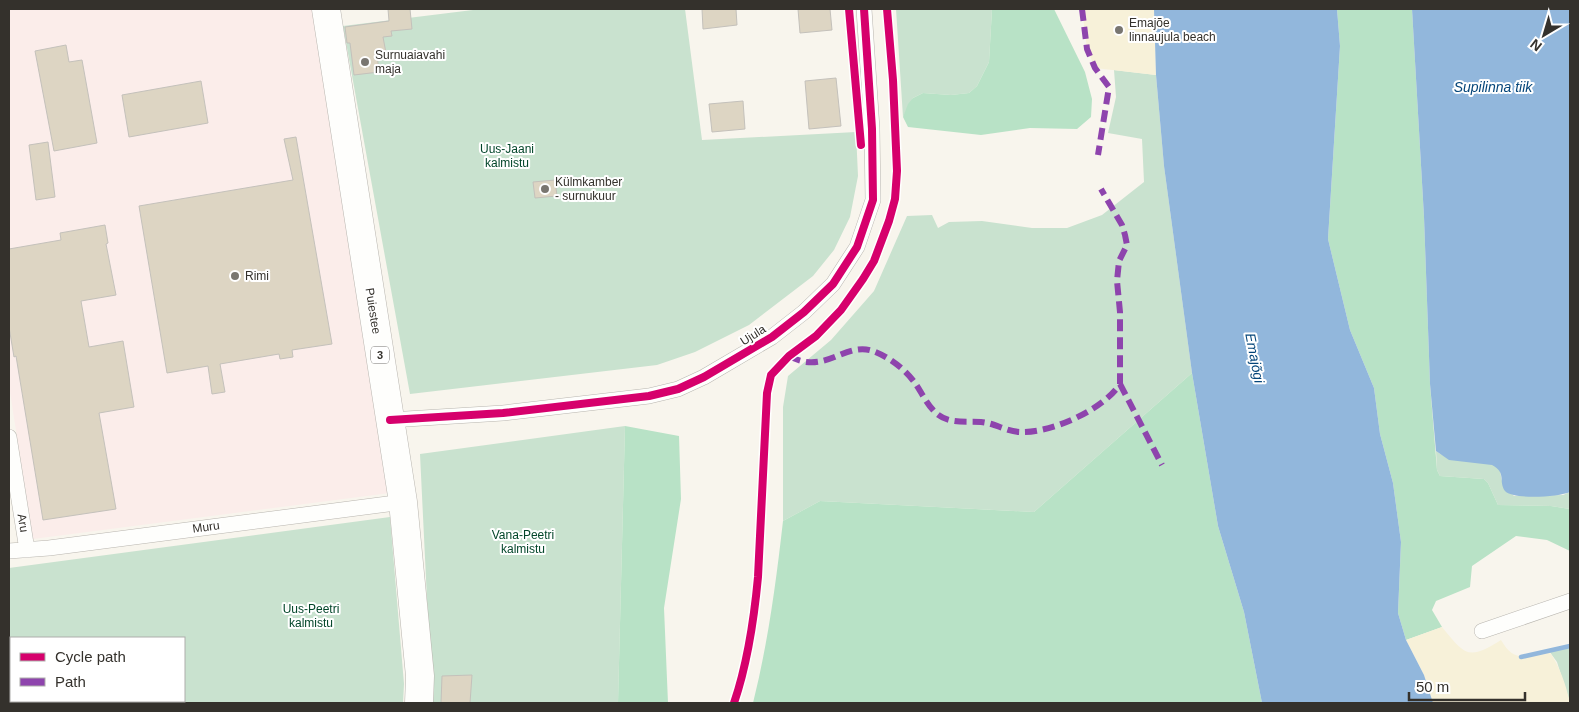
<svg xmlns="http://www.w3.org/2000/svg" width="1579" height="712" viewBox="0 0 1579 712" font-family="Helvetica,sans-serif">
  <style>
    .industrial { fill: #fbedea }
    .green { fill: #c9e2cf; fill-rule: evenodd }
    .forest { fill: #b8e2c6 }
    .sand { fill: #f7f1d9 }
    .water { fill: #92b7dc }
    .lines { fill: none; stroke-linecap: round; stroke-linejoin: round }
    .stream { stroke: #92b7dc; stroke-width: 4.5 }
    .building { fill: #ddd5c3; stroke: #c4c1bb }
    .street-casing { stroke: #b8b5af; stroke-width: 16 }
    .highway-casing { stroke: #b8b5af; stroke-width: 29 }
    .street { stroke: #fefefc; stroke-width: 15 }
    .highway { stroke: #fefefc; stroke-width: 28 }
    .quiet { stroke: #8e44ad; stroke-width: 6; stroke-dasharray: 12 6; stroke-linecap: butt }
    .cycleway-casing { stroke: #fff; stroke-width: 11 }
    .cycleway { stroke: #d6006c; stroke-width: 8 }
    .poi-dot { fill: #797670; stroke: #fff; stroke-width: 2 }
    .labels { text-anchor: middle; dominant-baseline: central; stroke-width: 4; stroke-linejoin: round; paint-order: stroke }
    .shield { fill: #fff; stroke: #716f6b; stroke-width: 1 }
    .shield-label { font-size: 11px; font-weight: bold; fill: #34312c }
    .poi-label { font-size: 12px; fill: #34312c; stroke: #fff; text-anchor: start }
    .park-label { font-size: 12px; fill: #03462a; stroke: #fff }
    .street-label { font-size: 12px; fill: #34312c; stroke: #fff }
    .water-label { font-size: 14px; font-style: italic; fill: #044579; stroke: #fff }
  </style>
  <rect width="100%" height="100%" fill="#f8f5ed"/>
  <path class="industrial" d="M 9,9 L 322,9 L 390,493 L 33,539 L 9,386 Z"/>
  <path class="green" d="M 481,9 L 685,9 L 702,140 L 856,132 L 858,176 L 850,217 L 834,250 L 813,276 L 749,325 L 695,352 L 657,365 L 410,394 L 343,26 Z
    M 896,9 L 992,9 L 989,62 L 977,86 L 969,93 L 951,95 L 923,93 L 913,98 L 903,117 Z
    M 1114,70 L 1156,75 L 1164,166 L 1192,373 L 1034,512 L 820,501 L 783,521 L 783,407 L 788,376 L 831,340 L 874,291 L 907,216 L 932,215 L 938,228 L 949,222 L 982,221 L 1032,228 L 1067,228 L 1102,215 L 1144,182 L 1142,139 L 1108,133 L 1116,97 Z
    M 625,426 L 618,703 L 432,703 L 420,454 Z
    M 1436,451 C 1454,466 1483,457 1497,467 C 1502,471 1500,475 1502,481 C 1504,486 1511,492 1514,496 L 1563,495 L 1570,492 L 1570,509 L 1551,506 L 1498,505 L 1488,483 L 1484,479 L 1440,476 L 1437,470 Z
    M 390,517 L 404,684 L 403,703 L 9,703 L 9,568 ZM 11,638 L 184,638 L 184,701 L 11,701 Z
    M 1570,646 L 1570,703 L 1557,662 L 1549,651 Z"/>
  <path class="forest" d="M 992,9 L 1054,9 L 1085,72 L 1092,99 L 1091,117 L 1077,129 L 1030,128 L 981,135 L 908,127 L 903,117 L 908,104 L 913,98 L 923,93 L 951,95 L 969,93 L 977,86 L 989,62 Z
    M 1337,9 L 1412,9 L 1424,217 L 1430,384 L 1437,470 L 1440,476 L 1484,479 L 1488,483 L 1498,505 L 1551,506 L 1570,509 L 1570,551 L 1547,540 L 1516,536 L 1472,566 L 1470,587 L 1436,601 L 1432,610 L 1442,627 L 1406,640 L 1398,613 L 1401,542 L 1393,483 L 1380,434 L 1374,388 L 1350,330 L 1328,239 L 1340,46 Z
    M 1192,373 L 1218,526 L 1244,612 L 1262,703 L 753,703 C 768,643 776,583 783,521 L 820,501 L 1034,512 Z
    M 625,426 L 679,436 L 681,499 L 664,608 L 668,703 L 618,703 Z"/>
  <path class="sand" d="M 1082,9 L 1154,9 L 1156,75 L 1095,68 L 1087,49 Z
    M 1442,627 C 1465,655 1468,661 1501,640 C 1515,664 1526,656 1549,651 C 1560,667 1566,685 1570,703 L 1433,703 L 1424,675 L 1406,640 Z"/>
  <path class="water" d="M 1154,9 L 1337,9 L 1340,46 L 1328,239 L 1350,330 L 1374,388 L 1380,434 L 1393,483 L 1401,542 L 1398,613 L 1406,640 L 1424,675 L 1433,703 L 1262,703 L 1244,612 L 1218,526 L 1192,373 L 1164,166 L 1156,75 Z
    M 1412,9 L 1570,9 L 1570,492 C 1559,497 1513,500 1505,491 C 1498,481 1507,473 1492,465 L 1449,460 L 1436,451 L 1430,384 L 1424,217 Z"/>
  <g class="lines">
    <path class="stream" d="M 1521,657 L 1570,646"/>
  </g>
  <path class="building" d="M 388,9 L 410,9 L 412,29 L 391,31 L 392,36 L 383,37 L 386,53 L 377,54 L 379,72 L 354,75 L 350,43 L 347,43 L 345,27 L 389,21 Z
    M 702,9 L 736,9 L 737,25 L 703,29 Z
    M 798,9 L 830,9 L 832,30 L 800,33 Z
    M 66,45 L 69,62 L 82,60 L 97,143 L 54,151 L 35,51 Z
    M 836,78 L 841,126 L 809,129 L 805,81 Z
    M 201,81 L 208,123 L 129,137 L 122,95 Z
    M 743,101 L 745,129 L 712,132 L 709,104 Z
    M 296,137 L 332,344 L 292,350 L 293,357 L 280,359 L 279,354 L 220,364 L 225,392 L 212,394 L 208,366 L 167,373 L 139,206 L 293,180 L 284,139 Z
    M 48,142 L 55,197 L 36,200 L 29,145 Z
    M 555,180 L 557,196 L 535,198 L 533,182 Z
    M 105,225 L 108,243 L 106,244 L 116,295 L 81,301 L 89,347 L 123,341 L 134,407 L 99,413 L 116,509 L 43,520 L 16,356 L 14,357 L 9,327 L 9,249 L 61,240 L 60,233 Z
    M 472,675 L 470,703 L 441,703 L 442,676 Z"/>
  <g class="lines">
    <defs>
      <path id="street" d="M 390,420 L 503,413 L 649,396 L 678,389 L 704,377 L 772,337 L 804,312 L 833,284 L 857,247 L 873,200 L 872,129 L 864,9
        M 9,437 L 27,550
        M 9,551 L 49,548 L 403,502
        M 1482,631 L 1570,601"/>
      <path id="highway" d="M 326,9 L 403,502 L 420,676 L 419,703"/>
    </defs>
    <use href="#street" class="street-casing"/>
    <use href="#highway" class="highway-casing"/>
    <use href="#street" class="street"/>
    <use href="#highway" class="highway"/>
    <path class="quiet" d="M 1082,9 L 1087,49 L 1095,68 L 1109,87 L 1098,155
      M 789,356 C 825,376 845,341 873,351 C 889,357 905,369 915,383 C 922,393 927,405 937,414 C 949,424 966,421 981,422 C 995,423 1007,432 1021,432 C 1051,433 1103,410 1120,384 L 1120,312 L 1117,281 L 1119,261 L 1127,245 L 1125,235 L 1122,225 L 1101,189
      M 1120,384 L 1162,465"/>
    <defs>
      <path id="cycleway" d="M 849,9 L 861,145
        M 390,420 L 503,413 L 649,396 L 678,389 L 704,377 L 772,337 L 804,312 L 833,284 L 857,247 L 873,200 L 872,129 L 864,9
        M 734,703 C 748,662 754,620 758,577 L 767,393 L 771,375 L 789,356 L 816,336 L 841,310 L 863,279 L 874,261 L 889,221 L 895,199 L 897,171 L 893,80 L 887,9"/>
    </defs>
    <use href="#cycleway" class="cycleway-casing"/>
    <use href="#cycleway" class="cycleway"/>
  </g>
  <g class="poi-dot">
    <circle cx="1119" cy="30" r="5"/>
    <circle cx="365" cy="62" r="5"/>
    <circle cx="545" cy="189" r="5"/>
    <circle cx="235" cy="276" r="5"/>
  </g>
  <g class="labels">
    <rect class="shield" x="371" y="346.5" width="18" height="17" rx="4"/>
    <g class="shield-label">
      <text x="380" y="355">3</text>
    </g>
    <g class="poi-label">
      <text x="1129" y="23">Emajõe<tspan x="1129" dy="14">linnaujula beach</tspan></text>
      <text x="375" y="55">Surnuaiavahi<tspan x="375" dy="14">maja</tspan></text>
      <text x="555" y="182">Külmkamber<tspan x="555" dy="14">- surnukuur</tspan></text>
      <text x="245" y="276">Rimi</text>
    </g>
    <g class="park-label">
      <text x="507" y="149">Uus-Jaani<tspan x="507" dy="14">kalmistu</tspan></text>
      <text x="523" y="535">Vana-Peetri<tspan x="523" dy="14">kalmistu</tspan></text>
      <text x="311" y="609">Uus-Peetri<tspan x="311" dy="14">kalmistu</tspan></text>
    </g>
    <g class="street-label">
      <text transform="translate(373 311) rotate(81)">Puiestee</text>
      <text transform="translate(753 335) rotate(-32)">Ujula</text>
      <text transform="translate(23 523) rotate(81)">Aru</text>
      <text transform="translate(206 527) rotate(-8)">Muru</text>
    </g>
    <g class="water-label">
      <text x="1493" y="87">Supilinna tiik</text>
      <text transform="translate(1255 358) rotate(79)">Emajõgi</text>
    </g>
  </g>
  <rect width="1579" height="712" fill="none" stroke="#34312c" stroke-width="20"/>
  <rect x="10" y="637" width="175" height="65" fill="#ffffff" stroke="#aeadab"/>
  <rect x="20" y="653" width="25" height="8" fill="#d6006c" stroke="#aeadab"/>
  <text x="55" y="662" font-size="15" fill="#34312c">Cycle path</text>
  <rect x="20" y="678" width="25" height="8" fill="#8e44ad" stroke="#aeadab"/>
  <text x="55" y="687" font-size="15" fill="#34312c">Path</text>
  <g transform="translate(1544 35) rotate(218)" stroke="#ffffff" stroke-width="4" paint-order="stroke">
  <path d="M0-4L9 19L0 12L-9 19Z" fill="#34312c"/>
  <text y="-8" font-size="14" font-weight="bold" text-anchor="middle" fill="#34312c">N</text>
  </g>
  <path d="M1409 692v8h116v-8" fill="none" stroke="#34312c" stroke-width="2.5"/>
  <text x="1416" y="692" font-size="15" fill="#34312c" stroke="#ffffff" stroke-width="4" paint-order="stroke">50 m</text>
</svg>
